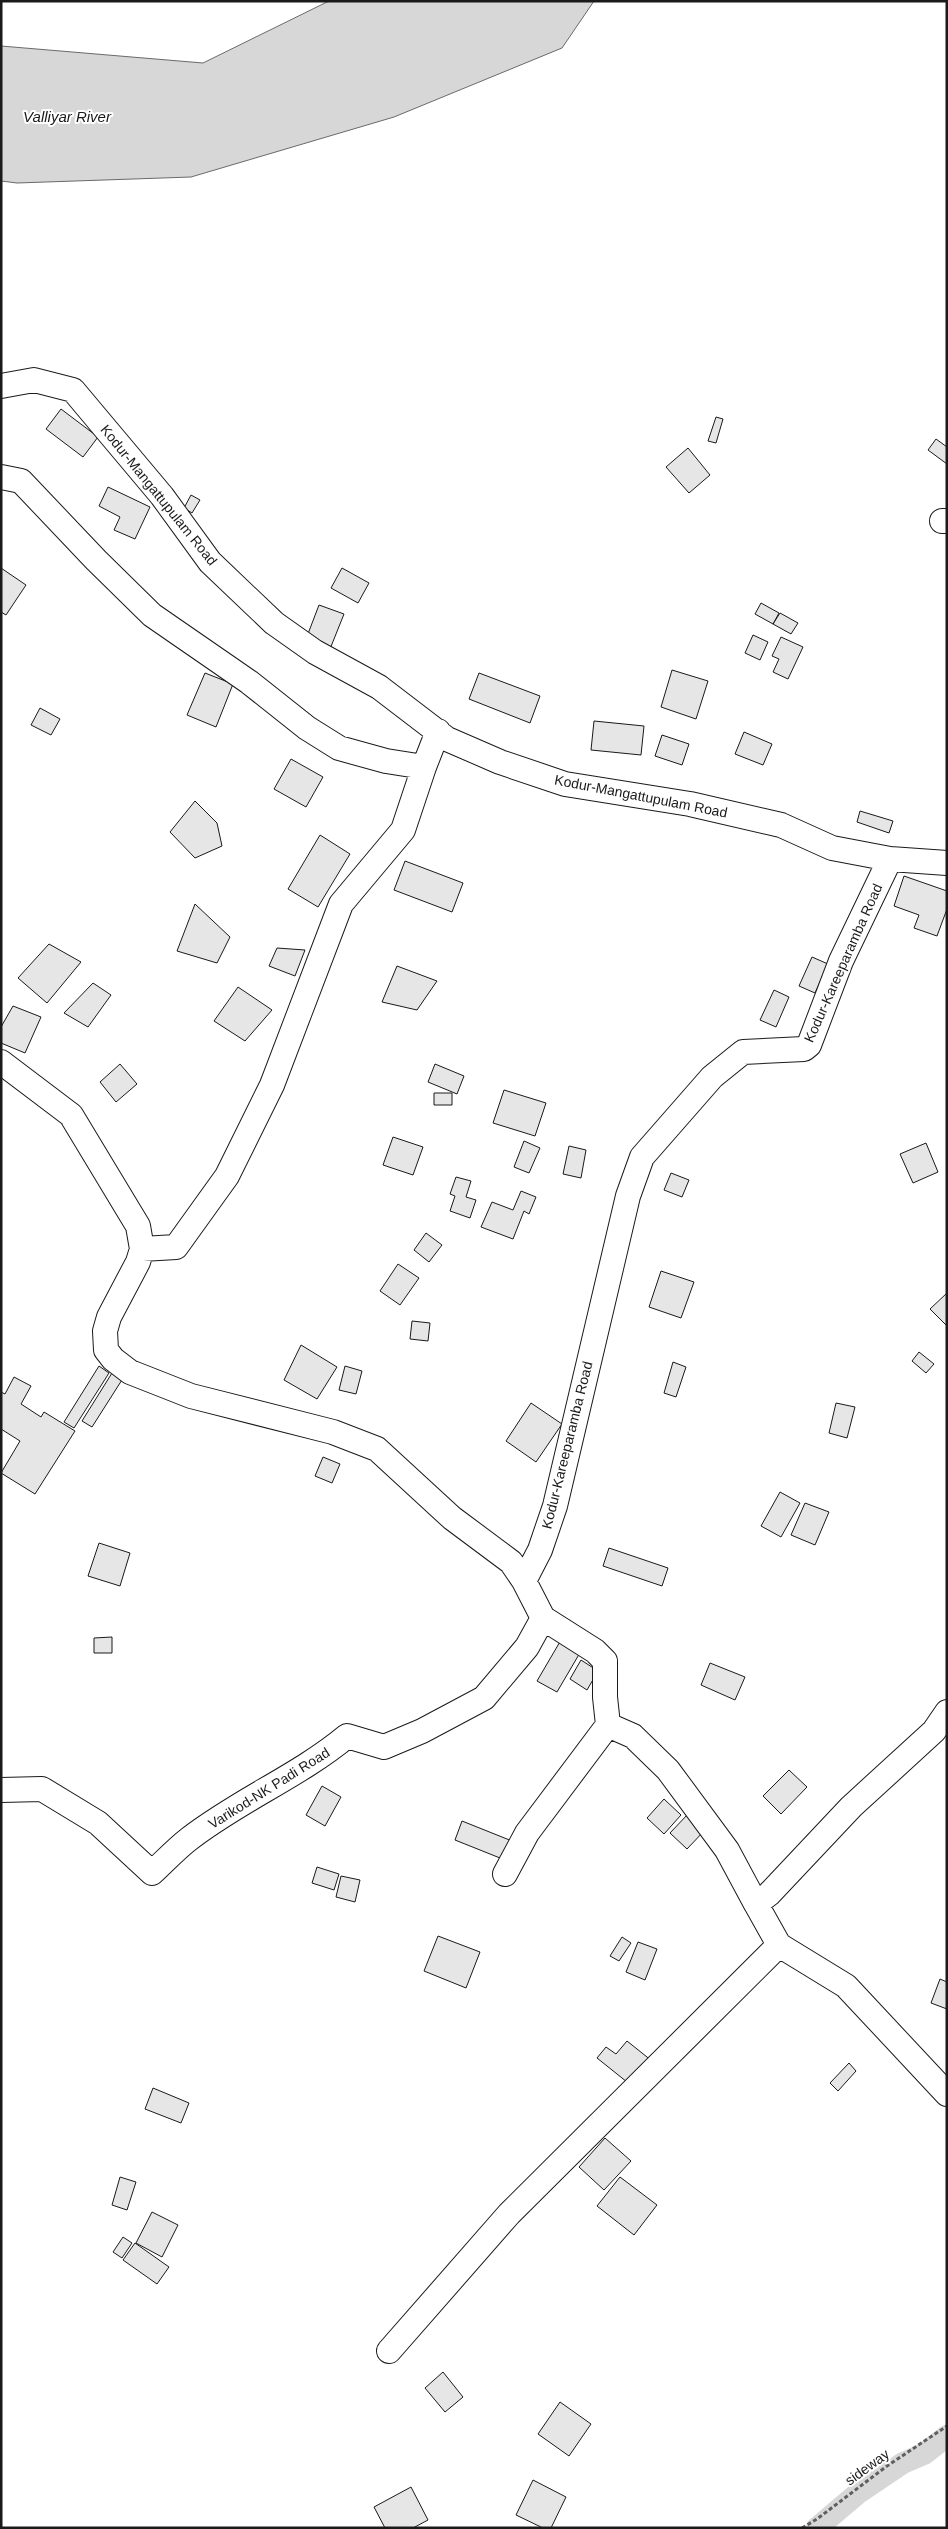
<svg xmlns="http://www.w3.org/2000/svg" width="948" height="2529" viewBox="0 0 948 2529" font-family="Arial,sans-serif">
  <style>
    .water { fill: #d7d7d7; stroke: #6a6a6a }
    .lines { fill: none; stroke-linecap: round; stroke-linejoin: round }
    .canal { stroke: #d7d7d7; stroke-width: 22 }
    .building { fill: #e6e6e6; stroke: #1a1a1a }
    .minor-casing { stroke: #1a1a1a; stroke-width: 26 }
    .path { stroke: #5f5f5f; stroke-width: 3; stroke-dasharray: 4 2.5; stroke-linecap: butt }
    .minor { stroke: #fff; stroke-width: 24 }
    .labels { text-anchor: middle; dominant-baseline: central; stroke-width: 4; stroke-linejoin: round; paint-order: stroke }
    .street-label { font-size: 14px; fill: #1a1a1a; stroke: #fff }
    .water-label { font-size: 15px; font-style: italic; fill: #1a1a1a; stroke: #fff }
  </style>
  <rect width="100%" height="100%" fill="#fff"/>
  <path class="water" d="M 329,1 L 594,1 L 562,48 L 394,117 L 191,177 L 17,183 L 1,181 L 1,46 L 203,63 Z"/>
  <g class="lines">
    <path class="canal" d="M 817,2528 L 857,2494 L 903,2463 L 924,2454 L 947,2436"/>
  </g>
  <path class="building" d="M 61,409 L 98,437 L 83,457 L 46,429 Z
    M 716,417 L 723,419 L 716,443 L 708,441 Z
    M 936,439 L 947,447 L 947,464 L 928,450 Z
    M 688,448 L 710,475 L 689,493 L 666,467 Z
    M 108,487 L 150,507 L 135,539 L 114,530 L 120,517 L 99,506 Z
    M 191,495 L 200,500 L 192,513 L 184,508 Z
    M 1,568 L 26,585 L 6,615 L 1,612 Z
    M 342,568 L 369,583 L 358,603 L 331,588 Z
    M 761,603 L 779,613 L 773,624 L 755,614 Z
    M 319,605 L 344,614 L 330,649 L 306,639 Z
    M 780,613 L 798,623 L 791,634 L 773,624 Z
    M 753,635 L 768,642 L 760,660 L 745,653 Z
    M 781,637 L 803,647 L 788,679 L 773,672 L 779,659 L 772,656 Z
    M 672,670 L 708,681 L 696,719 L 661,707 Z
    M 205,673 L 233,684 L 216,727 L 187,715 Z
    M 479,673 L 540,696 L 530,723 L 469,699 Z
    M 40,708 L 60,719 L 51,735 L 31,725 Z
    M 594,721 L 644,726 L 641,755 L 591,750 Z
    M 744,732 L 772,744 L 763,765 L 735,754 Z
    M 662,735 L 689,744 L 682,765 L 655,756 Z
    M 291,759 L 323,777 L 306,807 L 274,789 Z
    M 195,801 L 217,823 L 222,846 L 195,858 L 170,832 Z
    M 860,811 L 893,821 L 889,833 L 857,822 Z
    M 320,835 L 350,854 L 318,907 L 288,889 Z
    M 405,861 L 463,883 L 452,912 L 394,890 Z
    M 904,876 L 947,891 L 947,909 L 937,936 L 914,928 L 919,915 L 894,906 Z
    M 195,904 L 230,937 L 217,963 L 177,951 Z
    M 49,944 L 81,962 L 47,1003 L 18,978 Z
    M 277,948 L 305,950 L 295,976 L 269,966 Z
    M 812,957 L 828,964 L 815,993 L 799,986 Z
    M 397,966 L 437,981 L 417,1010 L 382,1002 Z
    M 93,983 L 111,995 L 88,1027 L 64,1013 Z
    M 238,987 L 272,1010 L 245,1041 L 214,1021 Z
    M 774,990 L 789,997 L 776,1027 L 760,1020 Z
    M 13,1006 L 41,1017 L 25,1053 L 1,1043 L 1,1027 Z
    M 120,1064 L 137,1084 L 116,1102 L 100,1082 Z
    M 435,1064 L 464,1076 L 457,1094 L 428,1082 Z
    M 504,1090 L 546,1103 L 535,1136 L 493,1123 Z
    M 434,1093 L 452,1093 L 452,1105 L 434,1105 Z
    M 393,1137 L 423,1147 L 413,1175 L 383,1165 Z
    M 524,1141 L 540,1148 L 529,1173 L 514,1167 Z
    M 926,1143 L 938,1172 L 913,1183 L 900,1154 Z
    M 569,1146 L 586,1150 L 581,1178 L 563,1174 Z
    M 671,1173 L 689,1180 L 682,1197 L 664,1190 Z
    M 456,1177 L 471,1181 L 466,1197 L 476,1200 L 470,1218 L 450,1211 L 455,1196 L 450,1194 Z
    M 521,1191 L 536,1197 L 529,1214 L 524,1211 L 513,1239 L 481,1227 L 492,1202 L 513,1210 Z
    M 426,1233 L 442,1245 L 429,1262 L 414,1250 Z
    M 398,1264 L 419,1278 L 400,1305 L 380,1291 Z
    M 661,1271 L 694,1282 L 681,1318 L 649,1307 Z
    M 947,1293 L 947,1326 L 930,1309 Z
    M 412,1321 L 430,1323 L 428,1341 L 410,1339 Z
    M 301,1345 L 337,1367 L 317,1399 L 284,1380 Z
    M 919,1352 L 934,1364 L 926,1373 L 912,1361 Z
    M 673,1362 L 686,1367 L 676,1397 L 664,1393 Z
    M 117,1365 L 127,1372 L 92,1427 L 82,1421 Z
    M 99,1366 L 109,1373 L 74,1428 L 64,1422 Z
    M 345,1366 L 362,1371 L 356,1394 L 339,1390 Z
    M 14,1377 L 31,1386 L 21,1404 L 41,1417 L 44,1412 L 75,1431 L 35,1494 L 1,1473 L 20,1441 L 1,1429 L 1,1392 L 5,1394 Z
    M 531,1403 L 562,1424 L 536,1462 L 506,1441 Z
    M 836,1403 L 855,1407 L 847,1438 L 829,1433 Z
    M 323,1457 L 340,1464 L 332,1483 L 315,1476 Z
    M 780,1492 L 800,1503 L 781,1537 L 761,1526 Z
    M 805,1503 L 829,1512 L 815,1545 L 791,1535 Z
    M 99,1543 L 130,1553 L 120,1586 L 88,1576 Z
    M 609,1548 L 668,1568 L 662,1586 L 603,1566 Z
    M 112,1637 L 112,1653 L 94,1653 L 94,1638 Z
    M 561,1640 L 581,1651 L 557,1692 L 537,1681 Z
    M 581,1660 L 598,1671 L 587,1690 L 570,1679 Z
    M 710,1663 L 745,1677 L 735,1700 L 701,1685 Z
    M 789,1770 L 807,1787 L 781,1814 L 763,1796 Z
    M 322,1786 L 341,1797 L 325,1826 L 306,1815 Z
    M 664,1799 L 681,1815 L 664,1834 L 647,1818 Z
    M 688,1814 L 705,1830 L 687,1849 L 670,1833 Z
    M 462,1821 L 512,1841 L 505,1860 L 455,1840 Z
    M 317,1867 L 339,1874 L 334,1890 L 312,1883 Z
    M 341,1876 L 360,1880 L 355,1902 L 336,1897 Z
    M 438,1936 L 480,1952 L 466,1988 L 424,1971 Z
    M 622,1937 L 631,1943 L 619,1961 L 610,1956 Z
    M 638,1942 L 657,1949 L 645,1980 L 626,1972 Z
    M 940,1979 L 947,1982 L 947,2009 L 931,2003 Z
    M 627,2041 L 652,2061 L 632,2086 L 597,2058 L 606,2047 L 616,2054 Z
    M 849,2063 L 856,2071 L 838,2091 L 830,2083 Z
    M 153,2088 L 189,2103 L 181,2123 L 145,2109 Z
    M 605,2138 L 631,2161 L 604,2190 L 579,2167 Z
    M 120,2177 L 136,2182 L 127,2210 L 112,2205 Z
    M 620,2177 L 657,2205 L 634,2235 L 597,2206 Z
    M 152,2212 L 178,2225 L 162,2257 L 136,2243 Z
    M 123,2237 L 132,2243 L 122,2258 L 113,2252 Z
    M 135,2243 L 169,2267 L 157,2284 L 123,2260 Z
    M 443,2372 L 463,2397 L 445,2412 L 425,2388 Z
    M 560,2402 L 591,2424 L 569,2456 L 538,2434 Z
    M 533,2480 L 566,2497 L 551,2528 L 543,2528 L 516,2515 Z
    M 411,2487 L 428,2520 L 413,2528 L 385,2528 L 374,2507 Z"/>
  <g class="lines">
    <defs>
      <path id="minor" d="M 1,386 L 34,380 L 73,390 L 162,496 L 210,562 L 274,623 L 315,652 L 379,687 L 447,739 L 500,762 L 565,784 L 690,804 L 781,825 L 832,848 L 890,859 L 947,863
        M 1,477 L 21,481 L 96,560 L 152,615 L 249,682 L 307,728 L 339,748 L 386,761 L 424,767 L 438,731
        M 942,521 L 947,521
        M 1,1062 L 71,1115 L 138,1226 L 142,1249 L 138,1262 L 109,1317 L 105,1331 L 106,1350 L 113,1359 L 130,1372 L 191,1396 L 333,1432 L 377,1449 L 452,1518 L 511,1562 L 524,1581 L 540,1550 L 555,1506 L 628,1196 L 642,1157 L 712,1077 L 743,1052 L 804,1049 L 809,1045 L 841,961 L 890,859
        M 142,1249 L 176,1247 L 227,1176 L 272,1085 L 341,904 L 403,830 L 424,767
        M 543,1618 L 595,1651 L 605,1661 L 605,1697 L 608,1725 L 633,1736 L 668,1770 L 727,1850 L 756,1904 L 769,1894 L 851,1807 L 934,1731 L 947,1712
        M 1,1790 L 42,1789 L 98,1823 L 152,1873 C 164,1862 176,1849 189,1839 C 239,1800 299,1776 347,1736 L 384,1747 L 422,1731 L 484,1698 L 527,1647 L 543,1618 L 524,1581
        M 505,1874 L 527,1833 L 608,1725
        M 756,1904 L 779,1945 L 846,1986 L 947,2094
        M 389,2351 L 509,2214 L 779,1945"/>
    </defs>
    <use href="#minor" class="minor-casing"/>
    <path class="path" d="M 802,2528 L 817,2519 L 887,2466 L 947,2426"/>
    <use href="#minor" class="minor"/>
  </g>
  <g class="labels">
    <g class="street-label">
      <text transform="translate(159 495) rotate(51)">Kodur-Mangattupulam Road</text>
      <text transform="translate(641 796) rotate(11)">Kodur-Mangattupulam Road</text>
      <text transform="translate(843 963) rotate(-66)">Kodur-Kareeparamba Road</text>
      <text transform="translate(567 1445) rotate(-76)">Kodur-Kareeparamba Road</text>
      <text transform="translate(269 1788) rotate(-32)">Varikod-NK Padi Road</text>
      <text transform="translate(867 2467) rotate(-36)">sideway</text>
    </g>
    <g class="water-label">
      <text x="67" y="116">Valliyar River</text>
    </g>
  </g>
  <rect width="948" height="2529" fill="none" stroke="#1a1a1a" stroke-width="5"/>
</svg>
